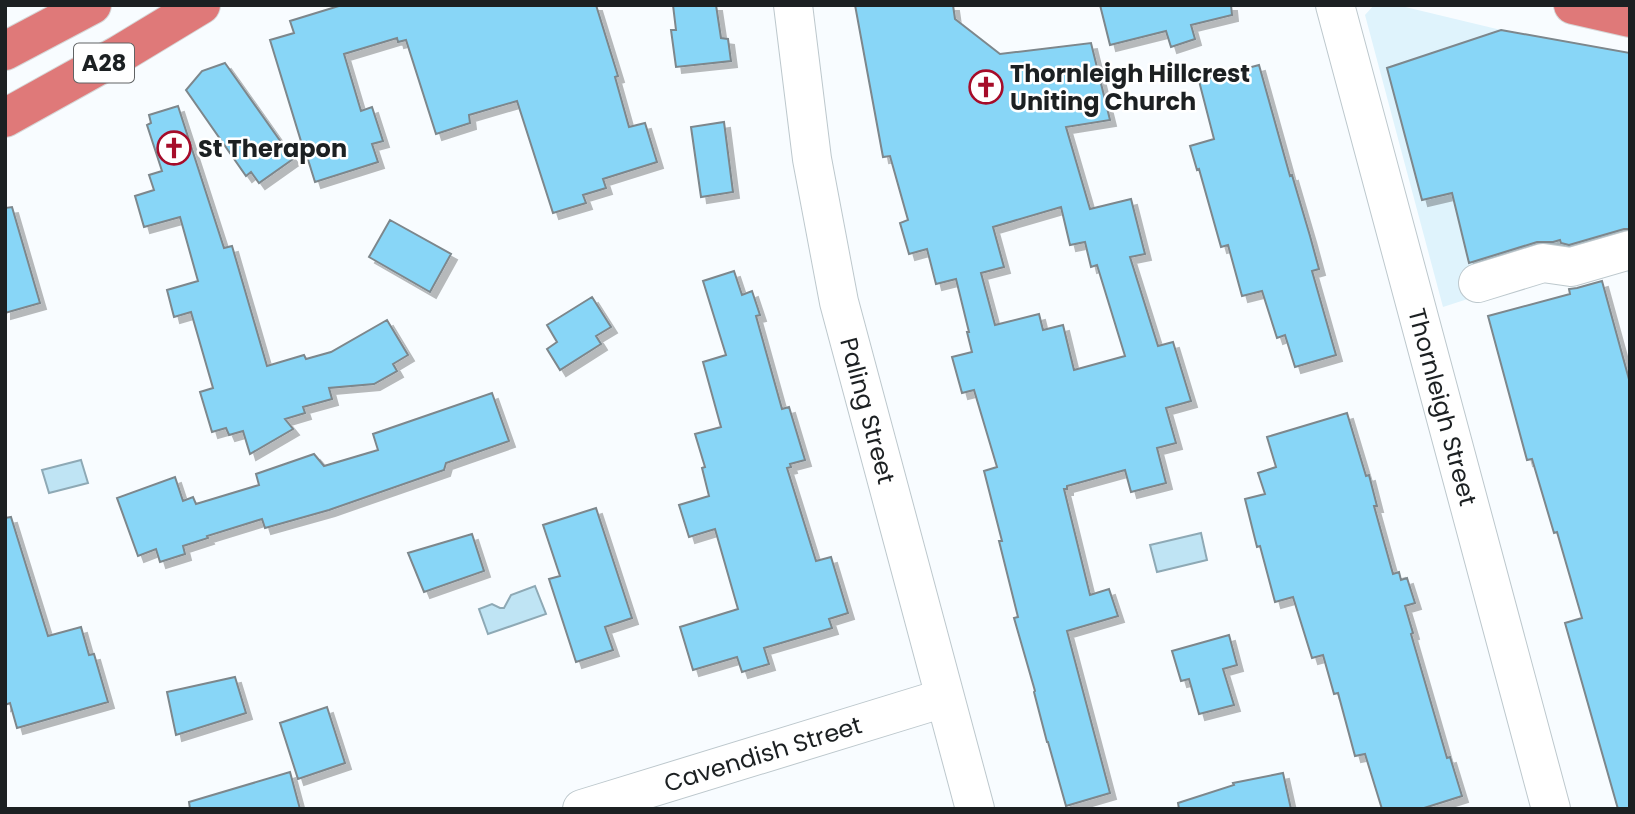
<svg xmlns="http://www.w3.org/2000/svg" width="1635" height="814" viewBox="0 0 1635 814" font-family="Poppins,sans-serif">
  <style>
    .built { fill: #dff3fc }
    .water { fill: #bfe4f4; stroke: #8ea9b5; stroke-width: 2 }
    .building { fill: #88d6f7; stroke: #7d878c; stroke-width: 2; fill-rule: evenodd; filter: url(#shadow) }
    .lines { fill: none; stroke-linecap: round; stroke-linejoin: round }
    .minor-casing { stroke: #bdc8cd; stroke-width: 40 }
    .highway-casing { stroke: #d6d7d7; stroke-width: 40 }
    .minor { stroke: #fff; stroke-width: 38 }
    .highway { stroke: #df7979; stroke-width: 38 }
    .labels { text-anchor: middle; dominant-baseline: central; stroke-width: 5; stroke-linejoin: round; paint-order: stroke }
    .shield { fill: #fff; stroke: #606364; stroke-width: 2 }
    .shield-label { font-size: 23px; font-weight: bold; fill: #1c2022 }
    .poi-label { font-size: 24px; font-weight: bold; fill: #1c2022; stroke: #fff; text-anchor: start }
    .street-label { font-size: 24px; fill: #1c2022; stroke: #fff }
  </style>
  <defs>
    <filter id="shadow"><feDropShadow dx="6" dy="6" stdDeviation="0" flood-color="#0004"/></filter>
  </defs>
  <rect width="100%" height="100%" fill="#f8fcff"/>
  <path class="built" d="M 1374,5 L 1397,5 L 1501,30 L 1630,53 L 1630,282 L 1625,264 L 1540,278 L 1480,295 L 1443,307 L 1365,15 Z"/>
  <path class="water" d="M 81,460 L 88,483 L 49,493 L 42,470 Z
    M 1201,533 L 1207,560 L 1157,572 L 1150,545 Z
    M 535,586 L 546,614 L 488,634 L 479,609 L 492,604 L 500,608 L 504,608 L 511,595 Z"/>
  <path class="building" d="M 342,5 L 596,5 L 618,76 L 615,77 L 629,127 L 645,123 L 657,162 L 603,179 L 606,188 L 583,195 L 586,203 L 553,213 L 517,101 L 469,115 L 470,123 L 436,134 L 406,40 L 398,42 L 397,38 L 344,54 L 361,111 L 372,107 L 383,141 L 372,144 L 378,162 L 315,182 L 305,150 L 304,151 L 270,40 L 294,33 L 290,21 Z
    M 673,5 L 716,5 L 721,38 L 728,39 L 731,61 L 676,67 L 671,30 L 676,30 Z
    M 855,5 L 953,5 L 955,19 L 1000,54 L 1091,43 L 1110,120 L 1066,127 L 1090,209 L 1131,199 L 1145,254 L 1130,257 L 1158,346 L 1173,342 L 1191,401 L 1166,408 L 1176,443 L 1157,448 L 1166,483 L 1131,492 L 1125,470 L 1067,486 L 1067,489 L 1064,489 L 1090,595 L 1109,589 L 1118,616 L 1067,631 L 1110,793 L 1066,806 L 1048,742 L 1047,742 L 1034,692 L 1035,691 L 1014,618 L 1018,617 L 999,541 L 1002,541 L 984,471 L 997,467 L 974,390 L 962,393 L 952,357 L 972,352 L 967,332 L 969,332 L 956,279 L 936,284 L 927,249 L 909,254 L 900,223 L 908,220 L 890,156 L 883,157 ZM 1061,207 L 1070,245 L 1085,242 L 1091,267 L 1097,265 L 1125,356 L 1074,370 L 1063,325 L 1043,330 L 1039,314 L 995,325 L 981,273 L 1004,267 L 993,227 Z
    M 1100,5 L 1231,5 L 1232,15 L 1191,25 L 1195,39 L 1171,47 L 1166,31 L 1110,45 Z
    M 1501,30 L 1630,53 L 1630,229 L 1624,229 L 1569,245 L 1561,243 L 1560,240 L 1553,242 L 1537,242 L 1469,263 L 1452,193 L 1422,200 L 1387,68 Z
    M 225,63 L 293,159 L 259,183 L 251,172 L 246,176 L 186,90 L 202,71 Z
    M 1259,65 L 1290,176 L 1292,175 L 1310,236 L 1319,269 L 1312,271 L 1336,355 L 1295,367 L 1285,335 L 1277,338 L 1262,291 L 1242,296 L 1228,245 L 1221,247 L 1199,169 L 1197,170 L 1190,146 L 1214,139 L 1199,81 Z
    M 178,106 L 224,248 L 232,246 L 267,366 L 304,355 L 306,359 L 331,352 L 387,320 L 408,355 L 393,364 L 397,371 L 374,384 L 329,388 L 332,399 L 303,407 L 305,413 L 285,419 L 293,429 L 250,454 L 243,431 L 229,435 L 226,428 L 212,432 L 200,392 L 213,388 L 191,312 L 174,317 L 167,290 L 198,281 L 180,217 L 144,227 L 135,196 L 154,190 L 149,175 L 162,171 L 147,125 L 151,123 L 149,115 Z
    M 724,122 L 733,192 L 701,197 L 691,127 Z
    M 12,207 L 40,303 L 5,313 L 5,208 Z
    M 390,220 L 451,254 L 430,292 L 369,257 Z
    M 734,271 L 742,295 L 752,291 L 760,315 L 756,316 L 782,409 L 789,407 L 805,460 L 790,464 L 791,467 L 787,468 L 816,561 L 831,557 L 848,613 L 829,619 L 832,628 L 764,648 L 769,664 L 742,672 L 737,657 L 693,670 L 680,627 L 738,609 L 715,529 L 689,537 L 679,505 L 709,496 L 702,468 L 705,467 L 695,434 L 721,427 L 703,362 L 726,355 L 703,281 Z
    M 1602,281 L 1630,383 L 1630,809 L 1618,809 L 1565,623 L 1582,618 L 1557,532 L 1554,533 L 1532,459 L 1527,460 L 1488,316 L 1570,294 L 1569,289 L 1577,288 Z
    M 592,297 L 611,327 L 596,336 L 601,344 L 560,370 L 547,349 L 557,342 L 547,325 Z
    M 492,393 L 509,441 L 446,463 L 444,470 L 329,510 L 265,528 L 262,519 L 207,536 L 208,538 L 183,546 L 185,554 L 160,562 L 156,549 L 138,556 L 117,498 L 175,477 L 183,501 L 193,497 L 196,504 L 259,485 L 256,474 L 314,454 L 324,466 L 378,450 L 373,434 Z
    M 1347,413 L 1366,476 L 1369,475 L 1377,506 L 1374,506 L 1393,574 L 1399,572 L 1401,580 L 1407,578 L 1415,603 L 1405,606 L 1413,633 L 1411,634 L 1447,758 L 1450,757 L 1462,796 L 1421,809 L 1382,809 L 1365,754 L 1355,756 L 1338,693 L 1334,694 L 1323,655 L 1312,658 L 1293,597 L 1275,602 L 1260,546 L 1257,547 L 1245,499 L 1265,494 L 1258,473 L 1276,467 L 1267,437 Z
    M 596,508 L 632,618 L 605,627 L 613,650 L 576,662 L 549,579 L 560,576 L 543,525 Z
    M 11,517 L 48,636 L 81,627 L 89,655 L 94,654 L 108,702 L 17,728 L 10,703 L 5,705 L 5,518 Z
    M 472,534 L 484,571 L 424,592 L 408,553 Z
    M 1229,635 L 1237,665 L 1223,669 L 1234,705 L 1199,714 L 1189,679 L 1181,681 L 1172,651 Z
    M 235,677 L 246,713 L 176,735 L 167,692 Z
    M 327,707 L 345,763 L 298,779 L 280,723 Z
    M 290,772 L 300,809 L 190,809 L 189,802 Z
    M 1283,773 L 1291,809 L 1179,809 L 1178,803 L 1234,785 L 1233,783 Z"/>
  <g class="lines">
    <defs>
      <g id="minor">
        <path id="s1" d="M 793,5 L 812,159 L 839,302 L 975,809"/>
        <path id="s2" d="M 1335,5 L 1551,809"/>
        <path d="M 1478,283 L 1543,263 L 1571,267 L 1630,250"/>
        <path id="s3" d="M 582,809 L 944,698"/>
      </g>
      <path id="highway" d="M 1573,5 L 1630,18
        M 5,51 L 92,5
        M 5,118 L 120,54 L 201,5"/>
    </defs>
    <use href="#minor" class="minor-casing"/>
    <use href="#highway" class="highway-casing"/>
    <use href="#minor" class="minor"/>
    <use href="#highway" class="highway"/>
  </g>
  <defs>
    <symbol id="church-ring" viewBox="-11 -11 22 22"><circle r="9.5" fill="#fff" stroke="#a60c29" stroke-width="1.5"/><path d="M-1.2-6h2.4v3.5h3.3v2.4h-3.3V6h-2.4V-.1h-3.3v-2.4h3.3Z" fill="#a60c29"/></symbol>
  </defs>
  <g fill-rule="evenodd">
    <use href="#church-ring" x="967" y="68" width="38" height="38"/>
    <use href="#church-ring" x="155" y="129" width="38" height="38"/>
  </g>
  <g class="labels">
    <rect class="shield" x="74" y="43.5" width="60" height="39" rx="5"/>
    <g class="shield-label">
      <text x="104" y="63">A28</text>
    </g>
    <g class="poi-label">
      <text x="1010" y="73">Thornleigh Hillcrest<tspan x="1010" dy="28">Uniting Church</tspan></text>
      <text x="198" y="148">St Therapon</text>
    </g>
    <g class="street-label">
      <text stroke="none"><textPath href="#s2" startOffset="416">Thornleigh Street</textPath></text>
      <text stroke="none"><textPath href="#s1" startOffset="413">Paling Street</textPath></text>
      <text stroke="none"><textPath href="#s3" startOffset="189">Cavendish Street</textPath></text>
    </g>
  </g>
  <rect width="1635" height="814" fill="none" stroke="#1c2022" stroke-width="14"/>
</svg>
